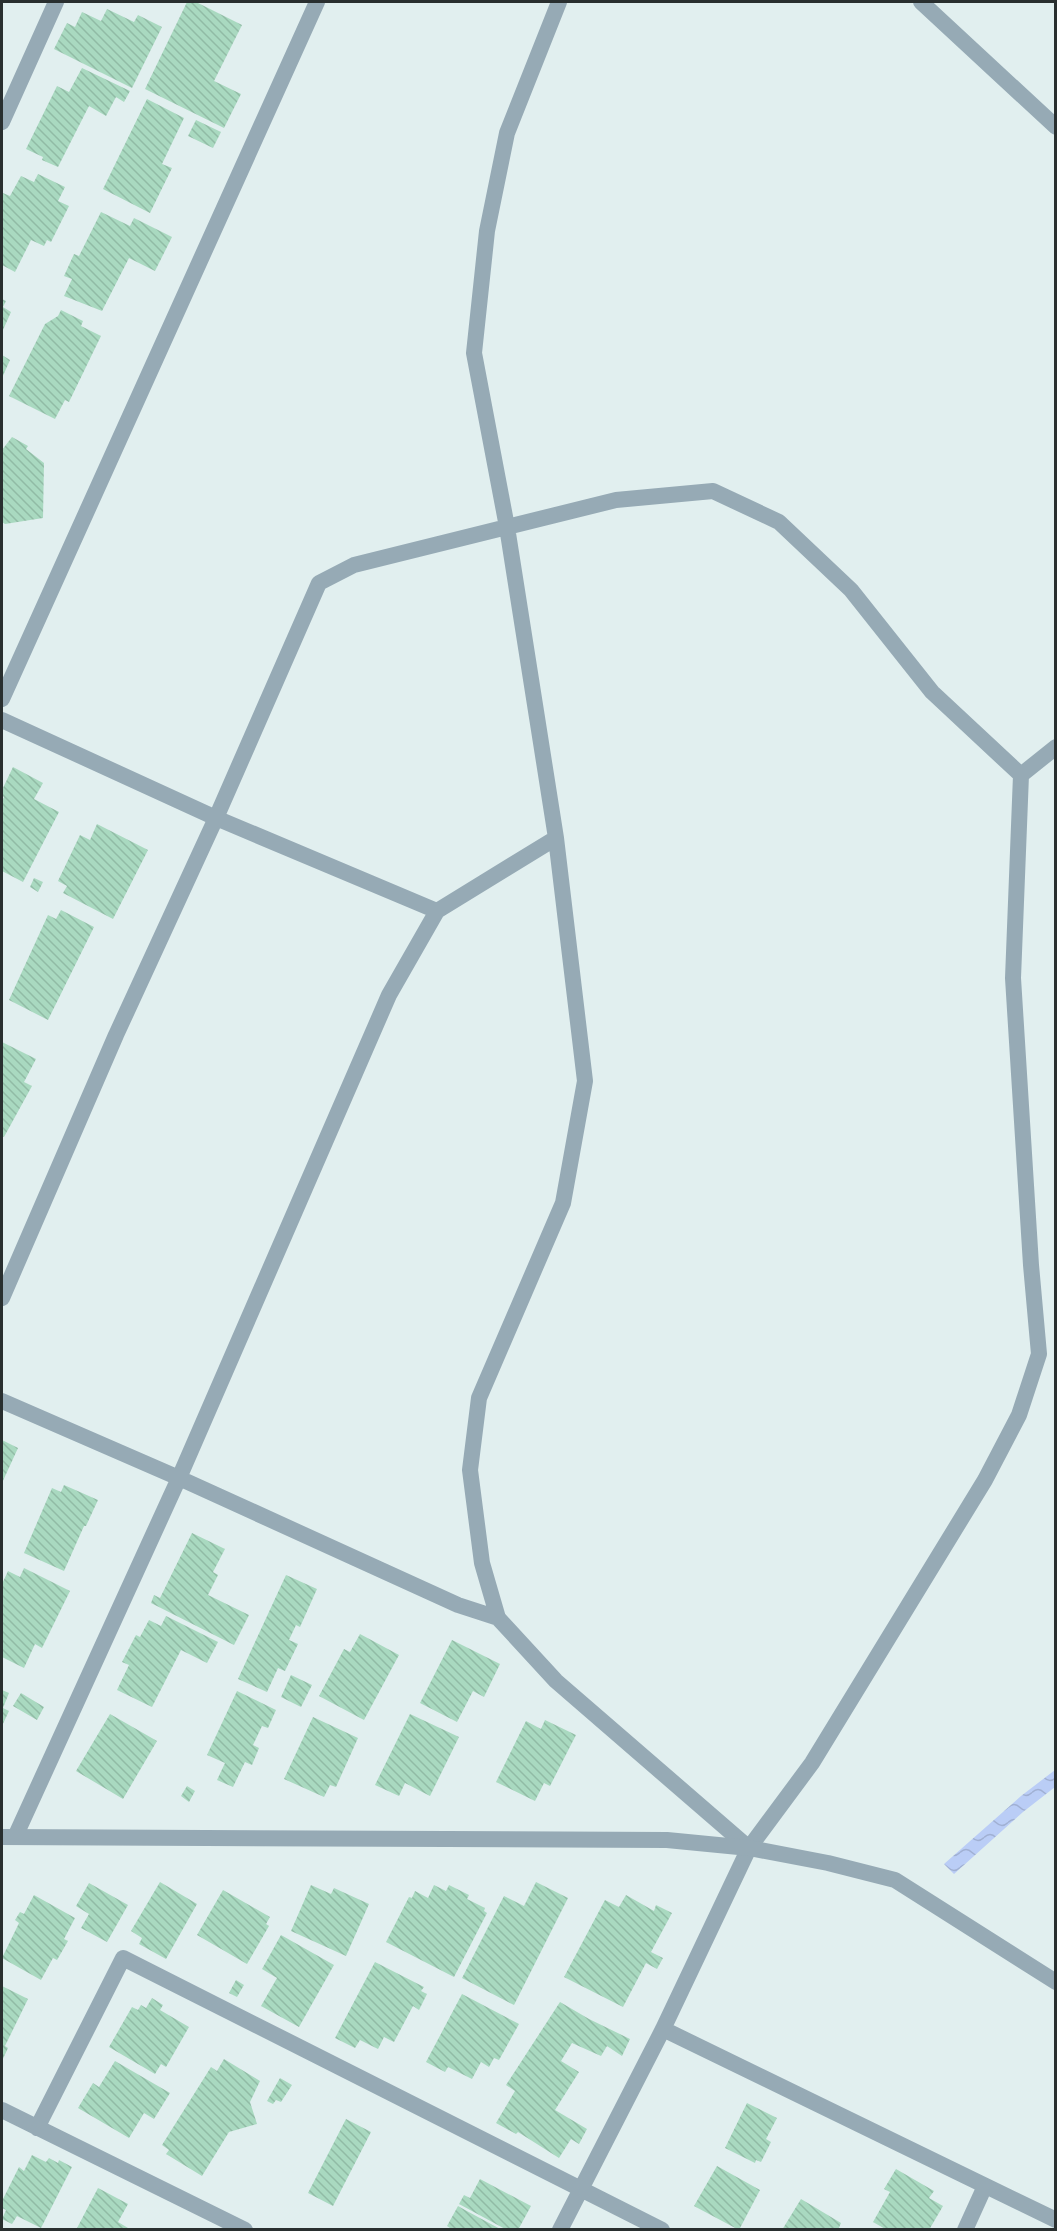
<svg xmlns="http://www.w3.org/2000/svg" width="1057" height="2231" viewBox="0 0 1057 2231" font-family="'Source Sans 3',sans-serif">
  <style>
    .water { fill: url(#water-waves) }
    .building { fill: url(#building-back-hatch) }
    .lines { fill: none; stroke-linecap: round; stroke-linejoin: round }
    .minor { stroke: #96aab5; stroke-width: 16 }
    .tertiary { stroke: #96aab5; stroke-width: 16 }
  </style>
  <defs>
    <pattern id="water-waves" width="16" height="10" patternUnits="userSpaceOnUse" patternTransform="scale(1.5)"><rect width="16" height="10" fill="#bacdf6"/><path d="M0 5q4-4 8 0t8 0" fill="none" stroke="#a0b0d3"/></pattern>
    <pattern id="building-back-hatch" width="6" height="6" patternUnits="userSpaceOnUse" patternTransform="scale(1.5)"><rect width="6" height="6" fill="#a9d9c0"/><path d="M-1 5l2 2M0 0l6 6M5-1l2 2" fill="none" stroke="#91bba5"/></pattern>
  </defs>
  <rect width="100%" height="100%" fill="#e1efef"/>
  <path class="water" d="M 1055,1770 L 1055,1787 L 1023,1812 L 954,1874 L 944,1864 L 1021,1796 Z"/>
  <path class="building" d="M 187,2 L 196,2 L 242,25 L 214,81 L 241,94 L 224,128 L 145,89 Z
    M 107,9 L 134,22 L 138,15 L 162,27 L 132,88 L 54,49 L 67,23 L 75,27 L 82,12 L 101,21 Z
    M 82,68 L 130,91 L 124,102 L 116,97 L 106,116 L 89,106 L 58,167 L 42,160 L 43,157 L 26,149 L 57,86 L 69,92 Z
    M 147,99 L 184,118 L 162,164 L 172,168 L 150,213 L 103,189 Z
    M 196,120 L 221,132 L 213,148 L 188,136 Z
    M 38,174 L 65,187 L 58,201 L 69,206 L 51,242 L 47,240 L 44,246 L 31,240 L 15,272 L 2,265 L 2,197 L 3,193 L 10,196 L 21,176 L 34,182 Z
    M 101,212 L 130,226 L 134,218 L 172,237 L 155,271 L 129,258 L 102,311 L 64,296 L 72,279 L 64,276 L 74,254 L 79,256 Z
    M 2,299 L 6,301 L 3,307 L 11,312 L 3,330 L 2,329 Z
    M 61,310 L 83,321 L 81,326 L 101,336 L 69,402 L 65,400 L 55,419 L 9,396 L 45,324 L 58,316 Z
    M 2,355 L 10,360 L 2,378 Z
    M 12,437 L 28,446 L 26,449 L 44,463 L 43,518 L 5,524 L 2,522 L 2,450 Z
    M 13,767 L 43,783 L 34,799 L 59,812 L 23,882 L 2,871 L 2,801 L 4,797 L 2,796 L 2,790 Z
    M 97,824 L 148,850 L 113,919 L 63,893 L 67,886 L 58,881 L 80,835 L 90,840 Z
    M 34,878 L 43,882 L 38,892 L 30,887 Z
    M 61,910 L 94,927 L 48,1020 L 9,1000 L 48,915 L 56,919 Z
    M 2,1042 L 36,1059 L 24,1082 L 32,1086 L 4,1137 L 2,1136 Z
    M 2,1440 L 18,1448 L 2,1483 Z
    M 64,1485 L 98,1500 L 86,1526 L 84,1526 L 64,1571 L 24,1553 L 52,1488 L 61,1492 Z
    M 192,1533 L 225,1549 L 213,1572 L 218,1575 L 208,1595 L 249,1615 L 234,1645 L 151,1603 L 154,1595 L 160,1598 Z
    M 24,1568 L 70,1591 L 42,1648 L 35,1644 L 24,1668 L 2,1657 L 2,1584 L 8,1571 L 20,1577 Z
    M 286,1575 L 317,1589 L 300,1627 L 296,1625 L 289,1640 L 298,1644 L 285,1671 L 278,1668 L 267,1692 L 238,1679 Z
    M 166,1616 L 218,1642 L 207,1663 L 181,1650 L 152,1707 L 117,1690 L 129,1665 L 122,1662 L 136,1635 L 140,1637 L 149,1620 L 161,1626 Z
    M 360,1634 L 399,1655 L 364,1720 L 319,1696 L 344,1649 L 350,1652 Z
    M 452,1640 L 500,1664 L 484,1697 L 473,1691 L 457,1722 L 420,1703 Z
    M 291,1675 L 312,1685 L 301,1707 L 281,1697 Z
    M 2,1690 L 9,1693 L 3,1708 L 9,1711 L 2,1726 Z
    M 237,1691 L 276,1710 L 268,1728 L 262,1726 L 253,1745 L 259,1748 L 252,1765 L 245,1762 L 233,1787 L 217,1780 L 225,1763 L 207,1755 Z
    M 21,1693 L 44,1707 L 37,1720 L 13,1706 Z
    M 110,1714 L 157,1741 L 123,1799 L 76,1771 Z
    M 410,1714 L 459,1737 L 430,1796 L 405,1783 L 399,1796 L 375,1785 Z
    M 313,1717 L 358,1738 L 336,1787 L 330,1785 L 324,1797 L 284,1779 Z
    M 545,1720 L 576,1735 L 550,1786 L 544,1783 L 535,1801 L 496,1782 L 526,1721 L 541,1729 Z
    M 187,1786 L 195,1791 L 189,1802 L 181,1796 Z
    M 160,1882 L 197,1904 L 166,1959 L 139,1944 L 142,1938 L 131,1931 Z
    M 536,1882 L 568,1898 L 514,2005 L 462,1978 L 504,1896 L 524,1906 Z
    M 89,1883 L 128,1905 L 107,1942 L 81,1928 L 89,1914 L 76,1906 Z
    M 311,1885 L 331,1894 L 334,1888 L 369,1904 L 346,1956 L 291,1931 Z
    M 434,1885 L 446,1891 L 449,1885 L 469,1895 L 467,1899 L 485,1908 L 484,1911 L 487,1913 L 454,1977 L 386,1942 L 409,1897 L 412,1898 L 415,1891 L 428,1898 Z
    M 223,1890 L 270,1917 L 266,1924 L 269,1926 L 247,1964 L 197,1935 Z
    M 34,1895 L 75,1918 L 64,1939 L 68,1941 L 57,1960 L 53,1958 L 41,1980 L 2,1958 L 19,1923 L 15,1920 L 20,1912 L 24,1914 Z
    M 626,1895 L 654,1911 L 656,1905 L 672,1913 L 651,1952 L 663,1958 L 657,1969 L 646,1963 L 623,2007 L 564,1977 L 605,1900 L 619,1907 Z
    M 281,1935 L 334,1965 L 299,2027 L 261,2006 L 277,1978 L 262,1969 Z
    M 375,1962 L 424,1987 L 421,1991 L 427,1994 L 419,2010 L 413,2006 L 394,2042 L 384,2037 L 378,2049 L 360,2040 L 355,2048 L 335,2038 Z
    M 236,1980 L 244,1985 L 237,1997 L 229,1993 Z
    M 2,1986 L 28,1999 L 5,2046 L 8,2048 L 2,2061 Z
    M 462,1994 L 519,2024 L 499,2060 L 494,2058 L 489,2067 L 481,2062 L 472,2079 L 448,2067 L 445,2072 L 426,2062 Z
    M 152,1998 L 163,2005 L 160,2010 L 189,2027 L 166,2067 L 161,2064 L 155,2074 L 109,2047 L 132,2007 L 138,2010 L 141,2005 L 146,2008 Z
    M 560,2002 L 589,2019 L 630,2039 L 622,2056 L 607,2046 L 601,2056 L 572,2043 L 561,2061 L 579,2072 L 555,2110 L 587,2129 L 579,2144 L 571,2139 L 559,2158 L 518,2132 L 516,2134 L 496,2123 L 515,2091 L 506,2085 Z
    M 224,2059 L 260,2081 L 250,2102 L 257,2124 L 229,2132 L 202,2176 L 166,2154 L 169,2150 L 162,2145 L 211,2067 L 217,2071 Z
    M 115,2061 L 170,2093 L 154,2119 L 144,2113 L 129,2138 L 78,2108 L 93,2083 L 99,2087 Z
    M 280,2078 L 292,2085 L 281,2102 L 276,2100 L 273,2104 L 267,2101 Z
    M 747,2103 L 777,2118 L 766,2139 L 771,2142 L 761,2162 L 756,2160 L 755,2163 L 725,2148 Z
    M 346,2119 L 371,2132 L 333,2206 L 308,2193 Z
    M 32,2155 L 46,2162 L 49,2158 L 58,2163 L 59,2160 L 72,2167 L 41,2228 L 17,2216 L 12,2224 L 2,2219 L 6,2210 L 2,2208 L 2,2201 L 19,2167 L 24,2171 Z
    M 717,2166 L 760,2190 L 739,2230 L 694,2206 Z
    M 896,2169 L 934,2191 L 929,2198 L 943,2206 L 929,2230 L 887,2230 L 873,2222 L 890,2192 L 884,2189 Z
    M 480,2179 L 531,2206 L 518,2230 L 507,2230 L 459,2204 L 464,2195 L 470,2198 Z
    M 98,2188 L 128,2204 L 118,2222 L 128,2228 L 128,2230 L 76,2230 Z
    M 801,2199 L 841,2223 L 838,2230 L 782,2230 Z
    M 458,2206 L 465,2210 L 502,2230 L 453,2230 L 447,2226 Z"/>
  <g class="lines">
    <path class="minor" d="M 559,2 L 507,133 L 487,231 L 474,353 L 507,527 L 556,838 L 585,1081 L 563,1203 L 479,1398 L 470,1470 L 482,1563 L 498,1618 L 556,1681 L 749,1848
      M 921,2 L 1056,127
      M 2,122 L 56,2
      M 2,699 L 317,2
      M 2,720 L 216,818 L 437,911 L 556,838
      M 2,1298 L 116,1035 L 216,818 L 319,583 L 354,565 L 616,500 L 713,491 L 779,522 L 851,590 L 932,692 L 1021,775
      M 2,1401 L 179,1478 L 458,1605 L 498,1618
      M 15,1837 L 179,1478 L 389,995 L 437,911
      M 663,2029 L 1056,2220
      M 2,2110 L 245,2230
      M 37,2128 L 123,1958 L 662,2230
      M 560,2230 L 663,2029 L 749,1848 L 812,1763 L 985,1480 L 1019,1415 L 1039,1354 L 1031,1265 L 1013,978 L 1021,775 L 1056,747
      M 965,2230 L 985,2186"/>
    <path class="tertiary" d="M 2,1837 L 667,1840 L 749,1848 L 828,1863 L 895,1880 L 1056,1982"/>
  </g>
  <rect width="1057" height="2231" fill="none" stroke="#292f2f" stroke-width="6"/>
</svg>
